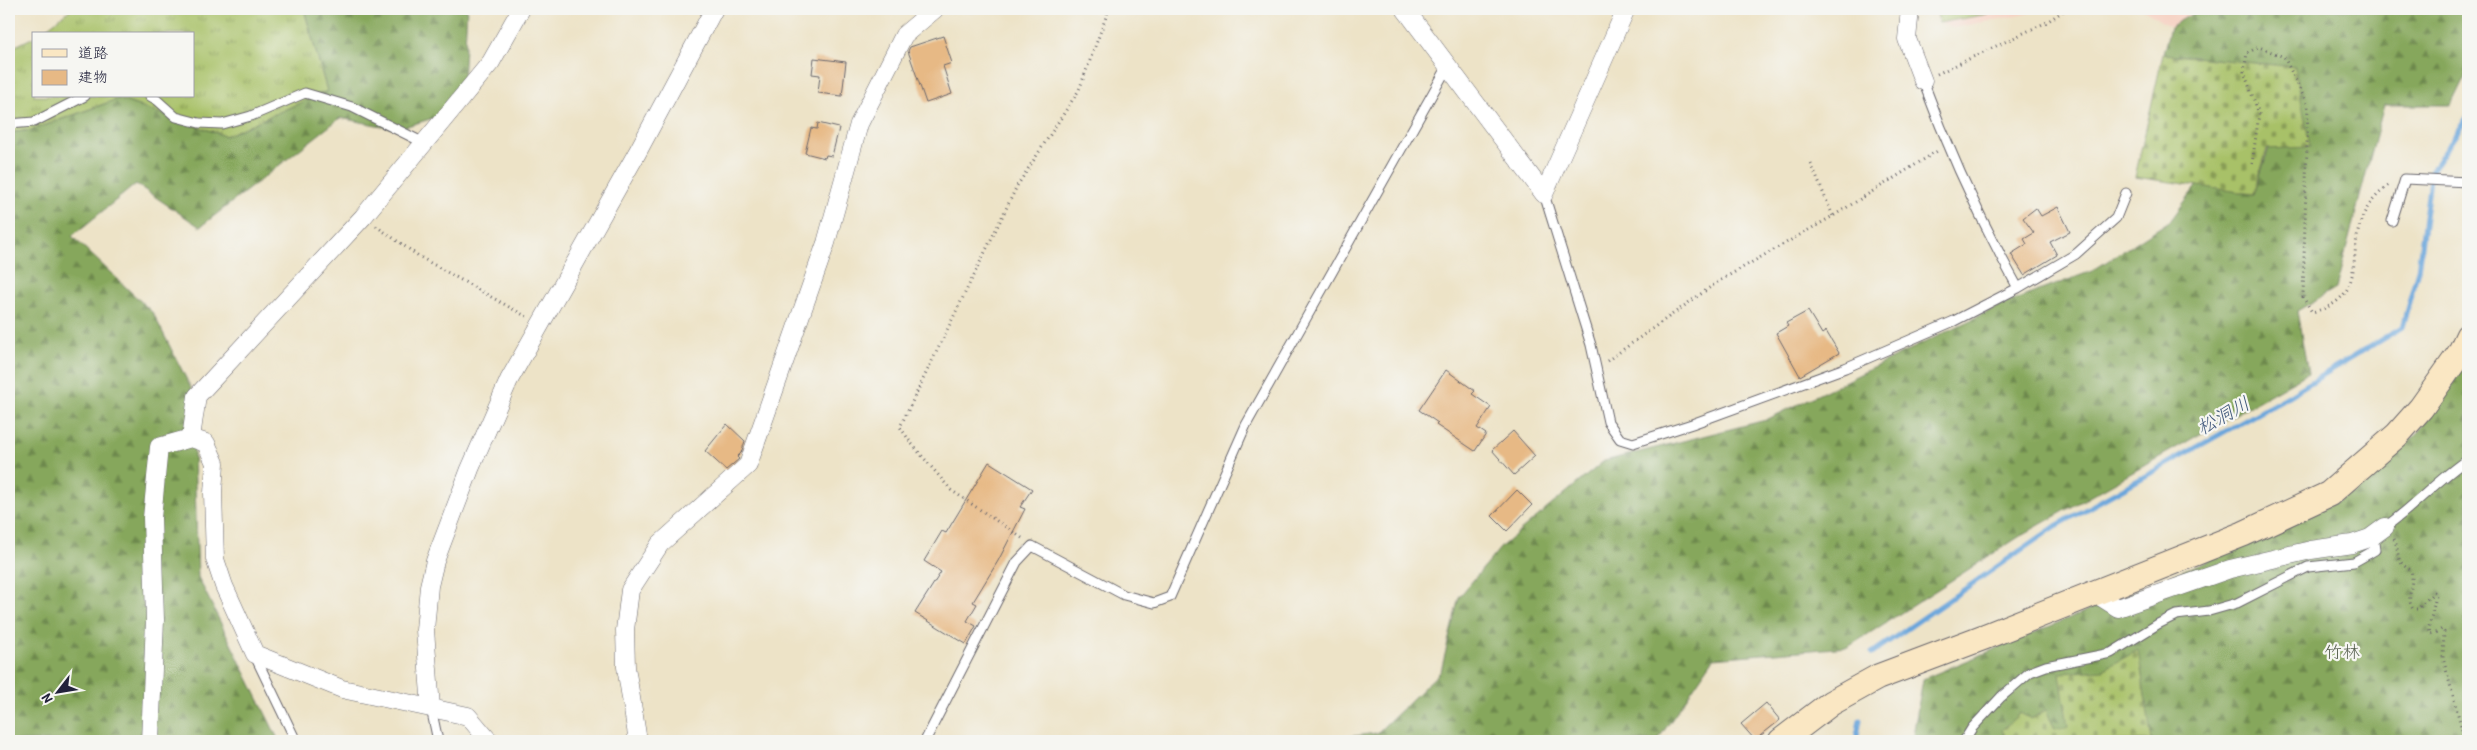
<svg xmlns="http://www.w3.org/2000/svg" width="2477" height="750" viewBox="0 0 2477 750" font-family="'Patrick Hand','Klee One',sans-serif">
  <style>
    .built { fill: #f6d2c3 }
    .grass { fill: url(#grass-tufts); stroke: #657251 }
    .forest { fill: url(#forest-firs); stroke: #54644c }
    .cemetery { fill: url(#cemetery-stones); stroke: #657251 }
    .pitch { fill: #a8c167; stroke: #657251 }
    .lines { fill: none; stroke-linecap: round; stroke-linejoin: round }
    .stream { stroke: #6ba6db; stroke-width: 5 }
    .building { fill: #e7b985 }
    .lane-casing { stroke: #69666c; stroke-width: 11 }
    .street-casing { stroke: #69666c; stroke-width: 19 }
    .secondary-casing { stroke: #69666c; stroke-width: 27 }
    .path { stroke: #69666c; stroke-width: 3; stroke-dasharray: 1 4; stroke-linecap: butt }
    .lane { stroke: #fff; stroke-width: 9 }
    .street { stroke: #fff; stroke-width: 18 }
    .secondary { stroke: #fae7c3; stroke-width: 25 }
    .labels { text-anchor: middle; dominant-baseline: central; stroke-width: 4.5; stroke-linejoin: round; paint-order: stroke }
    .park-label { font-size: 18px; fill: #515a4a; stroke: #f6f6f2 }
    .water-label { font-size: 19px; font-style: italic; fill: #3f577b; stroke: #f6f6f2 }
  </style>
  <defs>
    <pattern id="grass-tufts" width="24" height="20" patternUnits="userSpaceOnUse" patternTransform="scale(1.25)"><rect width="24" height="20" fill="#a8c167"/><path d="M3 7l-1-3M5 7V3M7 7l1-3M15 17l-1-3M17 17v-4M19 17l1-3" fill="none" stroke="#889c56"/></pattern>
    <pattern id="forest-firs" width="22" height="20" patternUnits="userSpaceOnUse" patternTransform="scale(1.25)"><rect width="22" height="20" fill="#86a75c"/><path d="M5 1l3.5 6h-7zM16 11l3.5 6h-7z" fill="#6d884d"/></pattern>
    <pattern id="cemetery-stones" width="16" height="16" patternUnits="userSpaceOnUse" patternTransform="scale(1.25)"><rect width="16" height="16" fill="#a8c167"/><path d="M2 7V4a2 2 0 0 1 4 0v3zM10 15v-3a2 2 0 0 1 4 0v3z" fill="#889c56"/></pattern>
  </defs>
  <rect width="100%" height="100%" fill="#f6f6f2"/>
  <filter id="ink" filterUnits="userSpaceOnUse"><feTurbulence type="fractalNoise" baseFrequency=".02" numOctaves="2"/><feDisplacementMap in="SourceGraphic" scale="10" xChannelSelector="R" yChannelSelector="G"/><feConvolveMatrix kernelMatrix="1 2 1 2 8 2 1 2 1" color-interpolation-filters="sRGB"/></filter>
  <filter id="wash" filterUnits="userSpaceOnUse"><feTurbulence type="fractalNoise" baseFrequency=".0096" numOctaves="4" result="noise"/><feDisplacementMap in="SourceGraphic" scale="20" xChannelSelector="R" yChannelSelector="G"/><feGaussianBlur stdDeviation="1.12" result="paint"/><feColorMatrix in="noise" values="0 0 0 0 0 0 0 0 0 0 0 0 0 0 0 0 0 1.4 0 .05"/><feComposite in="paint" operator="in"/></filter>
  <g filter="url(#wash)">
    <rect width="100%" height="100%" fill="#ede3c7"/>
    <path class="built" d="M 1936,9 L 2042,9 L 2026,14 L 1953,28 L 1939,23 Z
      M 2142,9 L 2200,9 L 2170,27 Z"/>
    <path class="grass" d="M 71,9 L 304,9 L 327,91 L 225,136 L 118,99 L 32,130 L 9,133 L 9,49 L 34,37 L 34,96 L 194,96 L 194,34 L 39,34 Z"/>
    <path class="forest" d="M 304,9 L 467,9 L 463,84 L 437,117 L 397,129 L 340,118 L 200,227 L 136,184 L 72,236 L 153,313 L 192,390 L 198,577 L 279,741 L 9,741 L 9,133 L 32,130 L 118,99 L 225,136 L 327,91 Z
      M 2200,9 L 2468,9 L 2468,70 L 2451,105 L 2384,105 L 2336,288 L 2297,311 L 2308,373 L 2022,535 L 1848,647 L 1714,658 L 1659,738 L 1660,741 L 1314,741 L 1377,733 L 1441,671 L 1459,597 L 1501,547 L 1604,461 L 1766,420 L 2001,305 L 2092,271 L 2171,220 L 2197,185 L 2254,194 L 2295,67 L 2163,54 L 2170,27 Z
      M 2468,361 L 2468,741 L 1912,741 L 1923,679 L 2235,549 L 2352,494 L 2419,432 Z"/>
    <path class="cemetery" d="M 2163,54 L 2295,67 L 2310,147 L 2267,149 L 2254,194 L 2135,177 Z
      M 2138,650 L 2152,741 L 2008,741 L 2002,730 L 2020,713 L 2031,719 L 2046,710 L 2055,729 L 2068,727 L 2060,673 L 2103,670 Z"/>
    <path class="pitch" d="M 1936,9 L 2015,9 L 1939,23 Z"/>
    <g class="lines">
      <path class="stream" d="M 971,10 L 972,9
        M 1872,653 L 2056,526 L 2285,398 L 2402,327 L 2418,270 L 2431,172 L 2468,116
        M 1856,741 L 1860,720"/>
    </g>
    <g id="blocks">
      <path class="building" d="M 943,36 L 952,63 L 943,66 L 952,94 L 926,103 L 908,51 L 910,47 Z
        M 814,58 L 846,62 L 842,96 L 818,93 L 820,75 L 812,74 Z
        M 818,123 L 839,128 L 832,156 L 826,155 L 825,158 L 805,153 L 811,128 L 817,129 Z
        M 2058,207 L 2070,232 L 2050,242 L 2057,255 L 2024,275 L 2011,254 L 2027,244 L 2024,239 L 2034,233 L 2023,218 L 2036,208 L 2041,216 Z
        M 1808,311 L 1822,334 L 1826,331 L 1839,353 L 1800,376 L 1776,333 L 1788,326 L 1786,323 Z
        M 1446,370 L 1475,391 L 1472,394 L 1491,407 L 1477,428 L 1486,434 L 1475,451 L 1436,425 L 1438,423 L 1419,410 Z
        M 727,424 L 745,441 L 741,453 L 737,457 L 739,459 L 726,470 L 705,451 Z
        M 1513,431 L 1535,456 L 1514,475 L 1492,450 Z
        M 989,462 L 1032,489 L 1020,507 L 1025,509 L 998,561 L 973,602 L 977,604 L 967,621 L 976,626 L 966,644 L 915,613 L 941,572 L 924,561 L 942,531 L 946,533 Z
        M 1517,490 L 1532,505 L 1507,531 L 1492,516 Z
        M 1766,703 L 1780,720 L 1755,740 L 1741,724 Z"/>
    </g>
  </g>
  <g filter="url(#ink)">
    <use href="#blocks" fill-opacity="0" stroke="#69666c" stroke-width="1"/>
    <g class="lines">
      <defs>
        <path id="lane" d="M 150,96 L 157,100 L 176,117 L 199,123 L 222,124 L 251,116 L 305,93 L 352,107 L 424,143
          M 9,124 L 34,122 L 85,96
          M 1544,194 L 1591,345 L 1608,422 L 1620,439 L 1633,443 L 1692,424 L 1845,368 L 1954,321 L 2018,288 C 1981,221 1949,152 1923,81
          M 2392,221 L 2405,179 L 2468,182
          M 2018,288 L 2076,254 L 2116,218 L 2126,193
          M 2385,527 C 2415,506 2438,479 2468,459
          M 255,656 L 296,741
          M 431,708 L 438,741
          M 925,741 L 1017,562 L 1032,546 L 1124,595 L 1154,603 L 1170,597 L 1246,425 L 1448,66
          M 1964,741 L 1972,728 L 2001,697 L 2030,672 L 2046,666 L 2111,653 L 2158,624 L 2176,615 L 2209,611 L 2237,603 L 2308,567 L 2354,562 L 2375,550 L 2374,543 L 2370,538"/>
        <path id="street" d="M 1405,9 L 1544,194 L 1626,9
          M 1910,9 L 1907,39 L 1923,81
          M 191,438 L 197,396 L 363,217 L 491,62 L 521,9
          M 2096,594 L 2118,608 L 2230,569 L 2311,550 L 2352,544 L 2370,538 L 2385,527
          M 431,708 L 425,630 L 429,586 L 435,561 L 470,469 L 509,380 L 637,153 L 714,9
          M 150,741 L 155,620 L 152,518 L 159,447 L 191,438 L 206,443 L 215,463 L 213,493 L 215,559 L 224,586 L 255,654 L 342,689 L 468,716 L 489,741
          M 638,741 L 626,667 L 625,630 L 630,590 L 660,544 L 748,465 L 826,243 L 859,124 L 904,35 L 935,9"/>
        <path id="secondary" d="M 1781,741 L 1831,703 L 1878,677 L 1984,637 L 2243,534 L 2329,494 L 2397,435 L 2421,408 L 2460,353 L 2468,336"/>
      </defs>
      <use href="#lane" class="lane-casing"/>
      <use href="#street" class="street-casing"/>
      <use href="#secondary" class="secondary-casing"/>
      <path class="path" d="M 2088,9 L 2097,14 L 2117,9
        M 1937,74 L 2047,22 L 2066,9
        M 1811,164 L 1833,216
        M 2252,164 L 2259,114 L 2244,72 L 2247,53 L 2259,47 L 2284,57 L 2308,105 L 2303,297 L 2312,312 C 2369,299 2346,254 2363,216 C 2369,202 2379,193 2390,184
        M 376,226 L 420,257 L 527,317
        M 1607,361 L 1719,281 L 1833,216 L 1939,150
        M 1022,538 L 951,490 L 911,443 L 900,427 L 1017,186 L 1079,90 L 1109,9
        M 2394,539 C 2401,553 2393,561 2411,570 C 2415,584 2405,597 2413,609 L 2418,609 L 2434,592 L 2436,596 L 2429,627 L 2430,634 L 2436,633 L 2442,629 L 2444,632 L 2443,658 L 2465,741"/>
      <use href="#lane" class="lane"/>
      <use href="#street" class="street"/>
      <use href="#secondary" class="secondary"/>
    </g>
  </g>
  <g class="labels">
    <g class="park-label">
      <text x="2342" y="651">竹林</text>
    </g>
    <g class="water-label">
      <text transform="translate(2223 415) rotate(-29)">松洞川</text>
    </g>
  </g>
  <rect width="2477" height="750" fill="none" stroke="#f6f6f2" stroke-width="30"/>
  <rect x="32" y="32" width="162" height="65" fill="#f6f6f2" stroke="#a1a1a9"/>
  <rect x="42" y="49" width="25" height="8" fill="#fae7c3" stroke="#a1a1a9"/>
  <text x="78" y="58" font-size="15" fill="#22223b">道路</text>
  <rect x="42" y="70" width="25" height="15" fill="#e7b985" stroke="#a1a1a9"/>
  <text x="78" y="82" font-size="15" fill="#22223b">建物</text>
  <g transform="translate(58 692) rotate(239)" stroke="#f6f6f2" stroke-width="4" paint-order="stroke">
  <path d="M0-4L9 19L0 12L-9 19Z" fill="#22223b"/>
  <text y="-8" font-size="14" font-weight="bold" text-anchor="middle" fill="#22223b">N</text>
  </g>
</svg>
